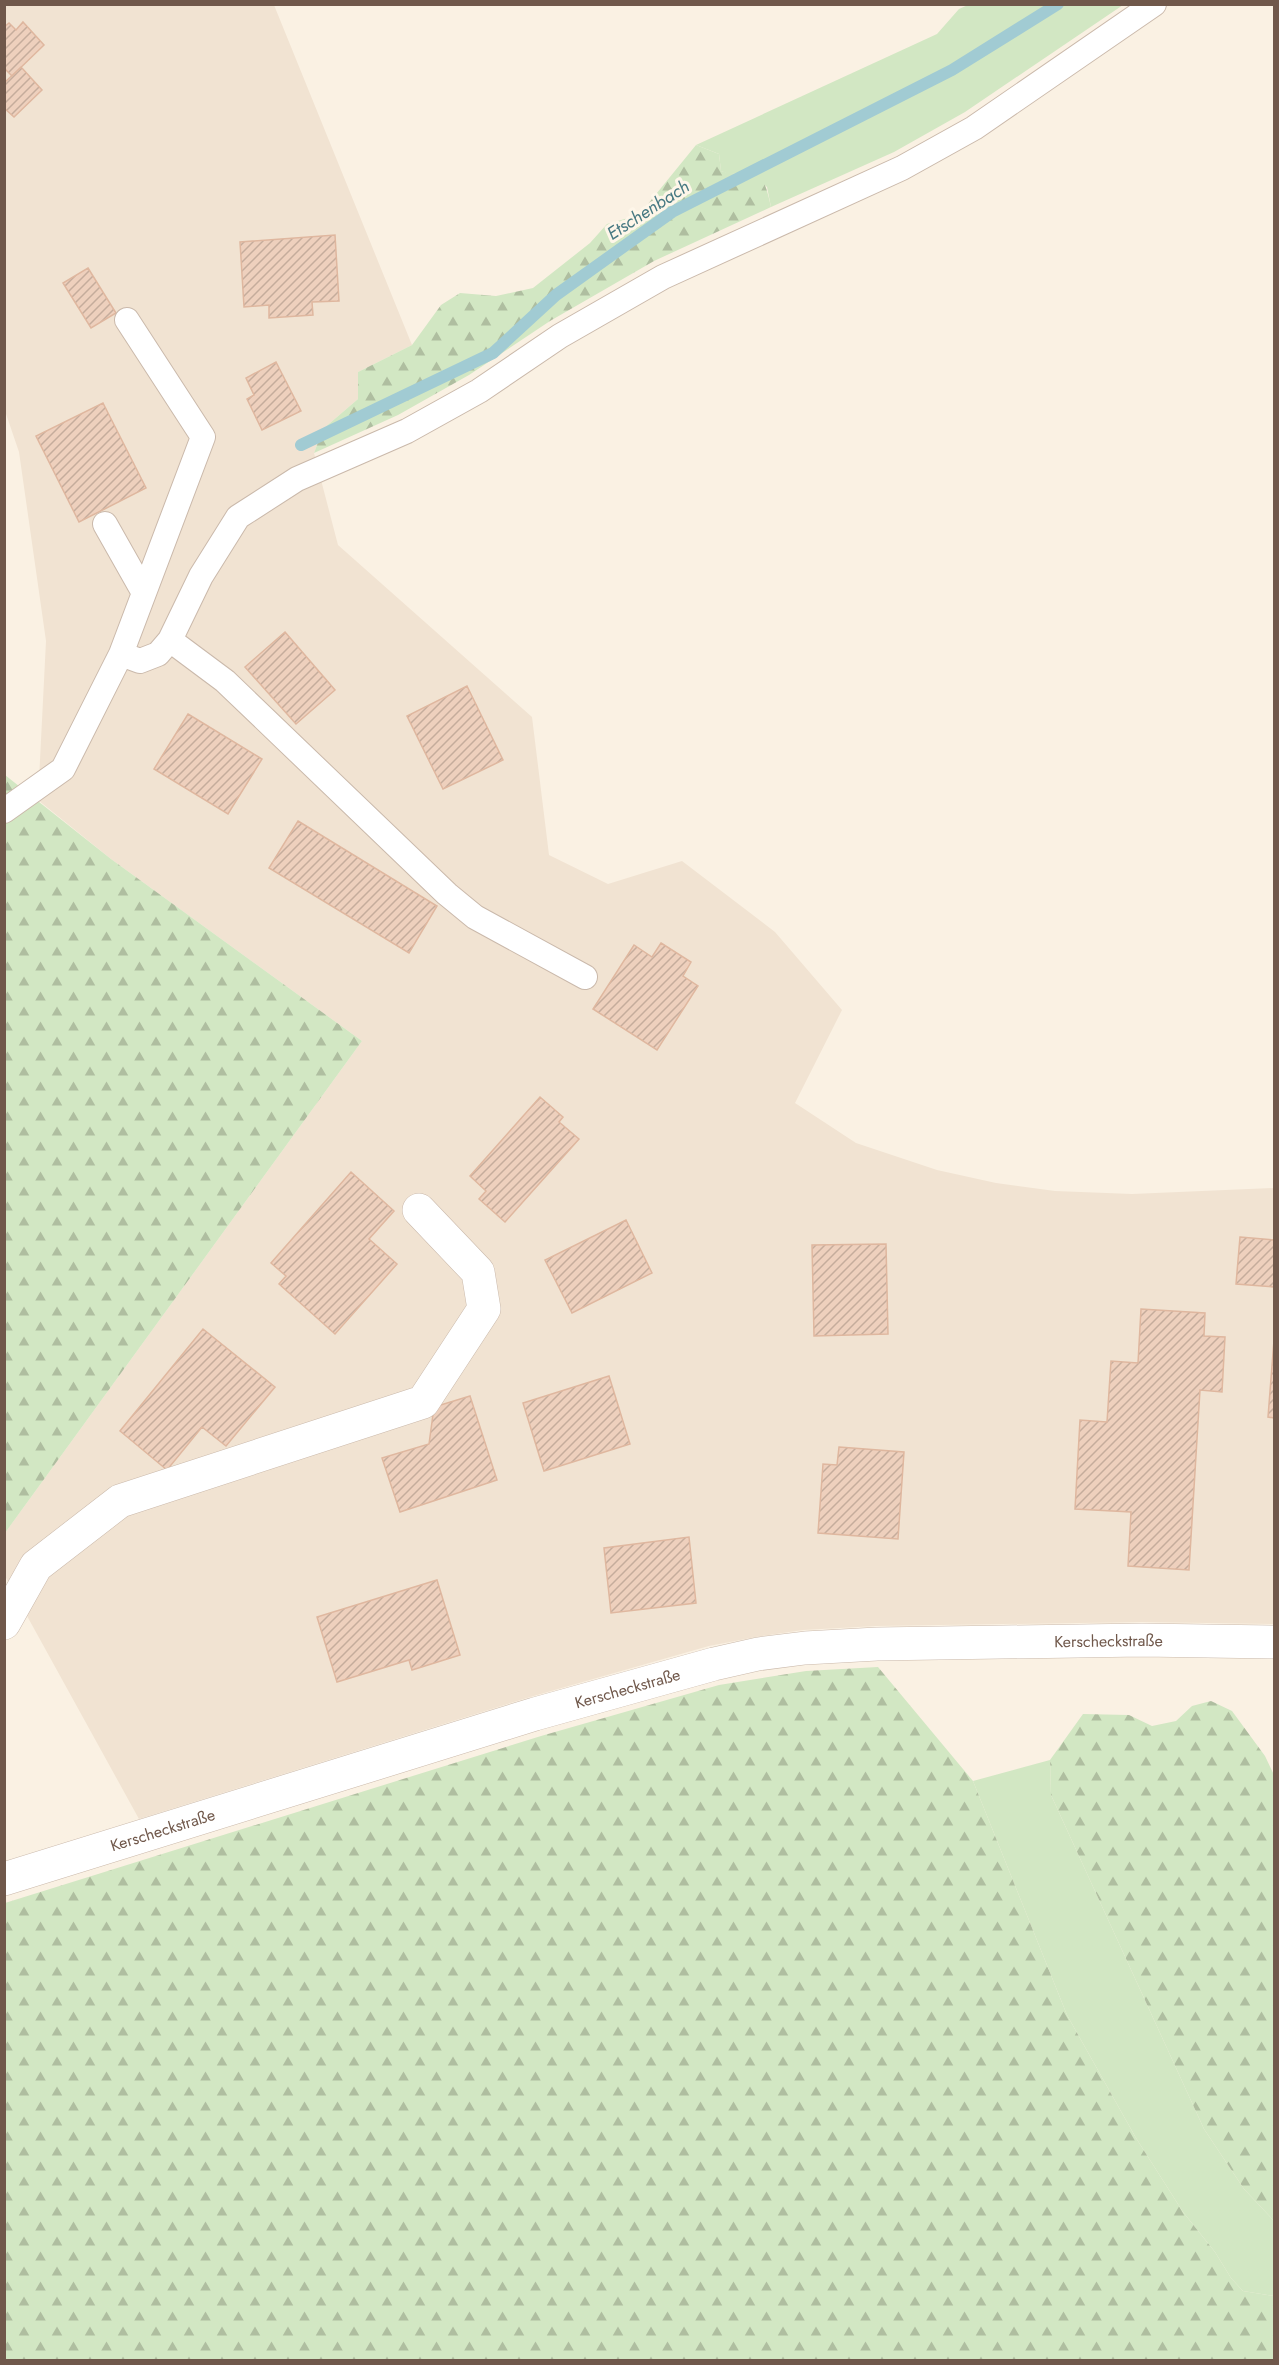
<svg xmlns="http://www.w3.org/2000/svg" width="1279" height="2365" viewBox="0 0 1279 2365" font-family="Jost,sans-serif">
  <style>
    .residential { fill: #f1e3d2 }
    .grass { fill: #d2e7c3 }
    .forest { fill: url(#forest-firs) }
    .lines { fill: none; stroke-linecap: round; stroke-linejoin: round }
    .stream { stroke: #a1cbd3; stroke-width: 12 }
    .building { fill: url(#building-hatch); stroke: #dfb79f; stroke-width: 1.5 }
    .service-casing { stroke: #cab9ab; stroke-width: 26 }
    .minor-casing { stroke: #cab9ab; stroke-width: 34 }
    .service { stroke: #fff; stroke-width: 24 }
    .minor { stroke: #fff; stroke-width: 33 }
    .labels { text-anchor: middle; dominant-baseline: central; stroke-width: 6; stroke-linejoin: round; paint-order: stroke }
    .street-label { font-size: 16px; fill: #70584b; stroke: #fef6e9 }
    .water-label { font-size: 18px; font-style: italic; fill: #477982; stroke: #fef6e9 }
  </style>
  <defs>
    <pattern id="forest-firs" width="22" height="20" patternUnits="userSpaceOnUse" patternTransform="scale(1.5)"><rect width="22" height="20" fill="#d2e7c3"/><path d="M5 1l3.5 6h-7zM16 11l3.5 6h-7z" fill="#afbea0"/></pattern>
    <pattern id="building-hatch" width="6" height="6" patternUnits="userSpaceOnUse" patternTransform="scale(1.5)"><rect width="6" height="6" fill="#eed0bd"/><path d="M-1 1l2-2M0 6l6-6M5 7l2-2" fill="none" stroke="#c5ac9c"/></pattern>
  </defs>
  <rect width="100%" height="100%" fill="#faf1e3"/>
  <path class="residential" d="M 4,5 L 274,5 L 412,345 L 358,372 L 358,399 L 323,429 L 314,453 L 338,545 L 532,717 L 549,855 L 608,884 L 682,861 L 775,932 L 842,1010 L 795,1103 L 856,1143 L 937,1170 L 996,1183 L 1055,1191 L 1132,1194 L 1274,1188 L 1274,1624 L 1142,1622 L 876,1626 L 803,1630 L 756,1637 L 709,1646 L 530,1697 L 139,1819 L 5,1576 L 5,1533 L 362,1041 L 111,859 L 38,800 L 46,641 L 19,452 L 4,408 Z"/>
  <path class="grass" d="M 968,5 L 1123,5 L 965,112 L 894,152 L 771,207 L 767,187 L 751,173 L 729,174 L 721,171 L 719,154 L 696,145 L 937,34 L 959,9 Z
    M 1050,1760 L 1051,1795 L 1204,2129 L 1244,2189 L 1274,2221 L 1274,2296 L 1243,2291 L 1231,2278 L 1215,2252 L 1183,2212 L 1136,2138 L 1067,2015 L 973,1781 Z"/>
  <path class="forest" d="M 696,145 L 719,154 L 721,171 C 755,181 761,159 771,207 L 654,261 L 550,321 L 469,375 L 398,415 L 314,453 L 323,429 L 358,399 L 358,372 L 412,345 L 441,305 L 460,293 L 496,296 L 533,288 L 590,243 L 607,224 L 639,215 Z
    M 5,775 L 111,859 L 362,1041 L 5,1533 Z
    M 878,1667 L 973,1781 L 1067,2015 L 1136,2138 L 1183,2212 L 1215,2252 L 1231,2278 L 1243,2291 L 1274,2296 L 1274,2360 L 5,2360 L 5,1903 L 541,1736 L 719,1685 L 806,1671 Z
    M 1211,1701 L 1232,1711 L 1265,1756 L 1274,1775 L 1274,2221 L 1244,2189 L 1204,2129 L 1051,1795 L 1050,1760 L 1083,1714 L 1129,1715 L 1152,1726 L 1176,1721 L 1192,1706 Z"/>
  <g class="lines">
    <path class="stream" d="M 301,445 L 493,353 L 556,295 L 672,212 L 952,70 L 1058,4"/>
  </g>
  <path class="building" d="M 23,22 L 44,45 L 12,76 L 4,68 L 4,27 L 9,23 L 16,30 Z
    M 21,67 L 42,90 L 14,117 L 4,108 L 4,83 Z
    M 335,235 L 339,301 L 312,302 L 313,315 L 269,318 L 269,305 L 244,307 L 240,242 Z
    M 88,268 L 116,313 L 91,328 L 63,283 Z
    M 276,362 L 301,411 L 262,430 L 247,399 L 254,395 L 246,378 Z
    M 103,403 L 146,488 L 79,522 L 36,436 Z
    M 285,632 L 335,690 L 296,724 L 245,667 Z
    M 467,686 L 503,760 L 443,789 L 407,716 Z
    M 188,714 L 262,759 L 228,814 L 154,769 Z
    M 298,821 L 437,906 L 409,953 L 269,868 Z
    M 661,943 L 691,962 L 683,976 L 698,986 L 657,1050 L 593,1009 L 634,945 L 652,957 Z
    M 540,1097 L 563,1117 L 559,1122 L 579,1139 L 505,1222 L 479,1199 L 486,1191 L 470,1176 Z
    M 351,1172 L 394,1211 L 369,1239 L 397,1264 L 335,1334 L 279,1284 L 286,1276 L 271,1263 Z
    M 626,1220 L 652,1273 L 572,1313 L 545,1260 Z
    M 1240,1237 L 1274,1240 L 1274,1287 L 1236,1284 Z
    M 886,1244 L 888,1334 L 814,1336 L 812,1245 Z
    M 1141,1309 L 1205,1313 L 1204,1336 L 1225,1337 L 1222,1392 L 1200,1390 L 1189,1570 L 1128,1566 L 1131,1512 L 1075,1509 L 1080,1420 L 1107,1422 L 1111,1361 L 1138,1363 Z
    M 203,1329 L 275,1387 L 226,1446 L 202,1427 L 167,1470 L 120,1431 Z
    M 1274,1340 L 1274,1418 L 1268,1417 Z
    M 609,1376 L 630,1444 L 544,1471 L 523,1403 Z
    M 470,1396 L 497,1480 L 400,1512 L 382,1458 L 429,1444 L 434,1407 Z
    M 839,1447 L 904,1452 L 898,1539 L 818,1533 L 823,1464 L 837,1465 Z
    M 689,1537 L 696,1603 L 611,1613 L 604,1548 Z
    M 437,1580 L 460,1655 L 412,1670 L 409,1660 L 337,1682 L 317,1617 Z"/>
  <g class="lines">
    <defs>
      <path id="service" d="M 105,524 L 144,593
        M 170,640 L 225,681 L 447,894 L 475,917 L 585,977
        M 121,654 L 203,437 L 127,320
        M 4,811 L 63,769 L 121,654 L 140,661 L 158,654 L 170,640 L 201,576 L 238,517 L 297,479 L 407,431 L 479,391 L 560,336 L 663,277 L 902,168 L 974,128 L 1154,4"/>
      <g id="minor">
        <path d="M 4,1623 L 36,1566 L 120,1501 L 423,1402 L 484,1309 L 478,1272 L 419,1210"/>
        <path id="s1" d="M 4,1879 L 535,1714 L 714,1664 L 758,1654 L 805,1648 L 877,1644 L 1142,1640 L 1274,1642"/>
      </g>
    </defs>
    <use href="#service" class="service-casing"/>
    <use href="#minor" class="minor-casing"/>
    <use href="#service" class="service"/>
    <use href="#minor" class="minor"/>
  </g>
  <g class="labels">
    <g class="street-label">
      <text stroke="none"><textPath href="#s1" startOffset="1138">Kerscheckstraße</textPath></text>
      <text stroke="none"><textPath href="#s1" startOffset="652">Kerscheckstraße</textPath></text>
      <text stroke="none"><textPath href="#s1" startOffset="166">Kerscheckstraße</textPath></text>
    </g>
    <g class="water-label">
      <text transform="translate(648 210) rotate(-33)">Etschenbach</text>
    </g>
  </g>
  <rect width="1279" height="2365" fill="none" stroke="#70584b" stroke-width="12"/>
</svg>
